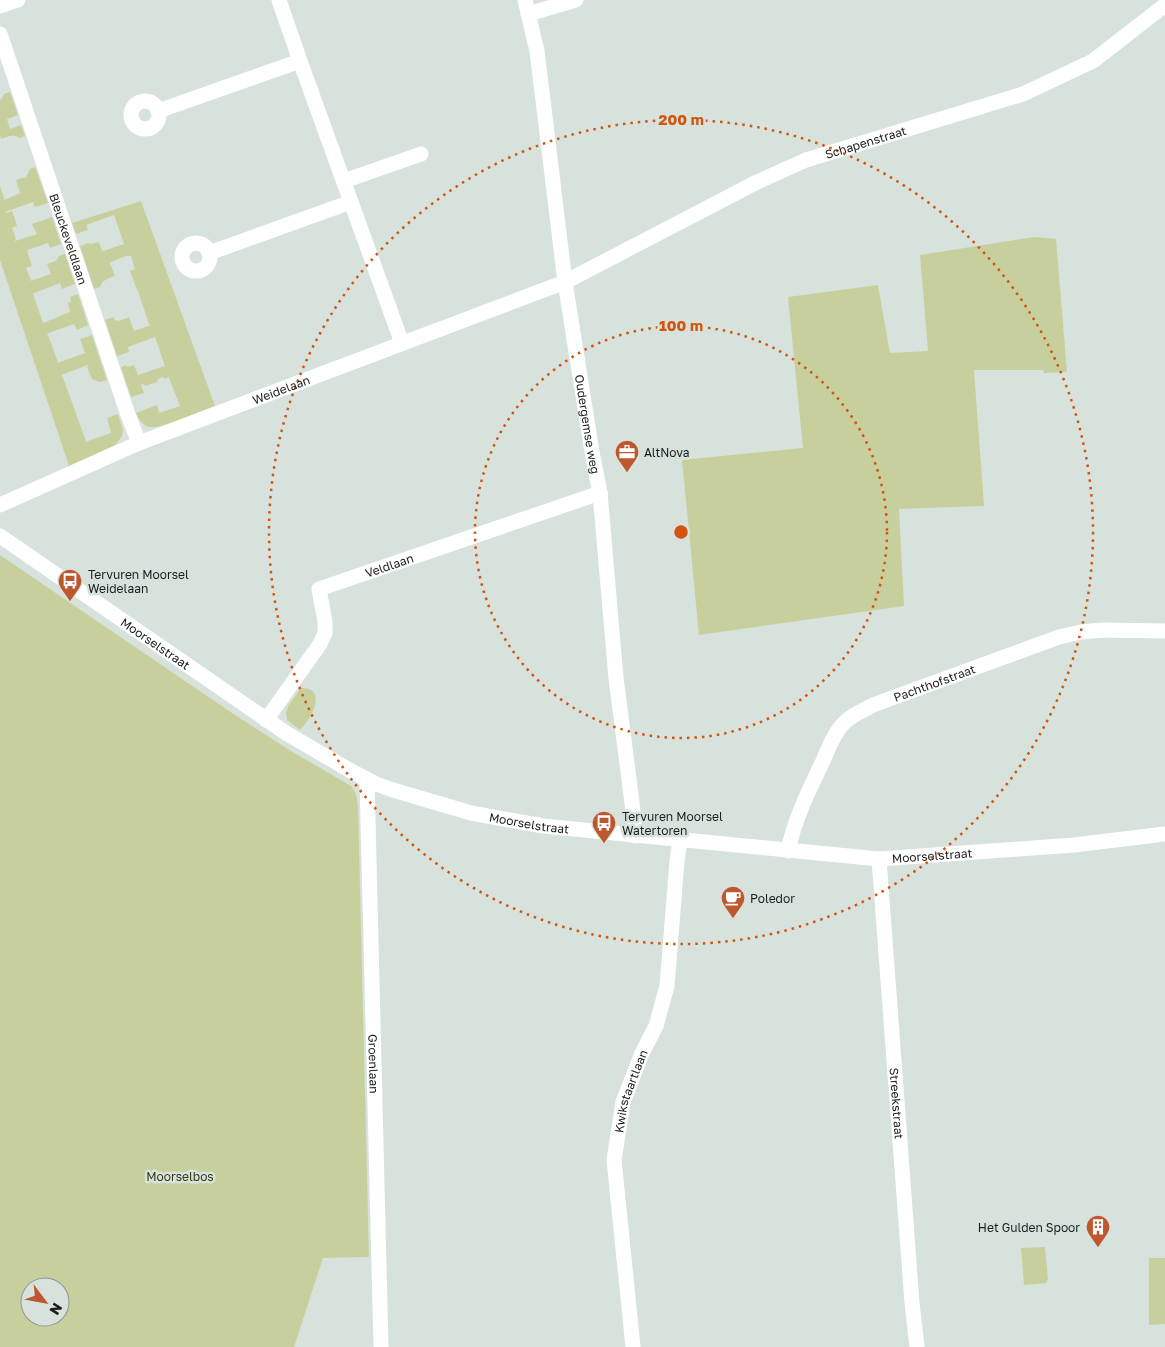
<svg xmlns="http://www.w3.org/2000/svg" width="1165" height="1347" viewBox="0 0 1165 1347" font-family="'Golos Text',sans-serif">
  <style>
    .green { fill: #c7d09d; fill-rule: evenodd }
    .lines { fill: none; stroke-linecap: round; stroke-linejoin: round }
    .minor { stroke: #fff; stroke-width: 15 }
    .ring { fill: none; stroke: #d4530e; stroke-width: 2.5; stroke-dasharray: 2.5 5 }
    .labels { text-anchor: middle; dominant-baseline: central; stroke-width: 5; stroke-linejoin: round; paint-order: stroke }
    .street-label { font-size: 12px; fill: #1b1e1d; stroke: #d8e2dd }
    .poi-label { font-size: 12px; fill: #1b1e1d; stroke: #d8e2dd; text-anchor: start }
    .park-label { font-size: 12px; fill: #343a12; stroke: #d8e2dd }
    .centre { fill: #d4530e; stroke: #d8e2dd; stroke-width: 2.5 }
    .ring-label { font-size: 15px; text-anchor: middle; font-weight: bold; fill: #d4530e; stroke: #d8e2dd; stroke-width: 5; stroke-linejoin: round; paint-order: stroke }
  </style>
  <rect width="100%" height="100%" fill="#d8e2dd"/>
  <path class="green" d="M 10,92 L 18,115 L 7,119 L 10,129 L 21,125 L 25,136 L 20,138 C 13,134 9,136 1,139 L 0,135 L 0,100 L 2,99 L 4,94 Z
    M 35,167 L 48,203 L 35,207 L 33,202 L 5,212 L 6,213 L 12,211 L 17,226 L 12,228 L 16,239 L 15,240 L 15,241 L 37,234 L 32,224 L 52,217 L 61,244 L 50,248 L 48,243 L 27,250 L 32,266 L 26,268 L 31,280 L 30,281 L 51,274 L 47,264 L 56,261 L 59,256 L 65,254 L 75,284 L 62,289 L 60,283 L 32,294 L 33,294 L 43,323 L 70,312 L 68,303 L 71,302 L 70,297 L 78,294 L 88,325 L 77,330 L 74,324 L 46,334 L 48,335 L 58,362 L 57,363 L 85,353 L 80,339 L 92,335 L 107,380 L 100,382 L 92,379 L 87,367 L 88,365 L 61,375 L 62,375 L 86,441 L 85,442 L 111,433 L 107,418 L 118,414 L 123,430 L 122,436 L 117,443 L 115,445 L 69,466 L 0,260 L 0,186 L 4,198 L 4,200 L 21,193 L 20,193 L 16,180 L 26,177 L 30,169 Z
    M 141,201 L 215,406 C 202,410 160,430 149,427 C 142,425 139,419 136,413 L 157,405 L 159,413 L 180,406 L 169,378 L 170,377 L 164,379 L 163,377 L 158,379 L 157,382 L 145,386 L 144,384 L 141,385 L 144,393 L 131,397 L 121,367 L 126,365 L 127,367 L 134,365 L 138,375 L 165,366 L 155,337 L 128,347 L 129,352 L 117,356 L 105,320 L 113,317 L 116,321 L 118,320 L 119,321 L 129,317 L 134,331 L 151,325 L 149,324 L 138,291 L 139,291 L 137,290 L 130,271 L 135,269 L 131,256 L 126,256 L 109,263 L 110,263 L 115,276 C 108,279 103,279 100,287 L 94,289 L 80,246 L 88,243 L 91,244 L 99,242 L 102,251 L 100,252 L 124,244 L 114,215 L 86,225 L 88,230 L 76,234 L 72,223 Z
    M 1034,237 L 1056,239 L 1067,372 L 1044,373 L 1043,370 L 974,370 L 984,506 L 899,509 L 904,606 L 699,635 L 682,460 L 803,448 L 788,297 L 878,285 L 890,353 L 928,351 L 920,255 Z
    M 0,555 L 235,715 L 291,751 L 351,786 L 356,794 L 358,806 L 369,1257 L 323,1258 L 294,1347 L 0,1347 ZM 30,1287 L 60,1287 L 60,1317 L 30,1317 Z
    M 301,688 C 329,688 311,719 300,730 L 287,720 L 286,712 L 288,707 L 288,706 Z
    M 1045,1247 L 1048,1279 L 1046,1283 L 1024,1285 L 1021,1248 Z
    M 1149,1258 L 1165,1258 L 1165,1324 L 1149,1325 Z"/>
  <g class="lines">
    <g class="minor">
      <path d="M 279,0 L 300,61 L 402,343"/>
      <path id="s1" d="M 525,0 L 537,51 L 565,282 L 592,452 L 600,493 L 616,678 L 634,818 L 635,836"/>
      <path d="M 0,6 L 18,0"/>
      <path d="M 528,14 L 576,0"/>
      <path id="s2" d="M 0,34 L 127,412 L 139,443"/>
      <circle cx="145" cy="115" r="14"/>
      <path d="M 158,111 L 300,61"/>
      <path d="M 344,181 L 421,154"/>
      <circle cx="196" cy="257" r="14"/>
      <path d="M 209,253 L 351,202"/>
      <path id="s3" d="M 0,505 L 139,443 L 565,282 L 757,182 L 806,160 L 1023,94 L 1093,61 L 1165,5"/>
      <path id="s4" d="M 0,536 L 286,733 L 351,771 L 376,784 L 393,790 L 471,813 L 543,826 L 879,859 L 1074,845 L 1165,834"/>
      <path id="s5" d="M 266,720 L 320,644 L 325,633 L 325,622 L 319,589 L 600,493"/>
      <path id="s6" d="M 367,780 L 381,1347"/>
      <path id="s7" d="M 788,851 C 794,820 809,790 823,761 C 829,747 835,731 846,721 C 854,714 864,710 873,705 L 1059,637 L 1081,632 L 1102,630 L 1165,631"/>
      <path id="s8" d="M 879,859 L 912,1303 L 917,1347"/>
      <path id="s9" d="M 633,1347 L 614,1160 L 623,1102 L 642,1053 L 656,1026 L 667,986 L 677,861 L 680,840"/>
    </g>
  </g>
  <g class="ring">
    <circle cx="681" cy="532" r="206"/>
    <circle cx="681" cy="532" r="412"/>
  </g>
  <defs>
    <symbol id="office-pin" viewBox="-11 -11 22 30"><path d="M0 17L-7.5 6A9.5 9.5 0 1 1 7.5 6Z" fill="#be562e" stroke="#d8e2dd"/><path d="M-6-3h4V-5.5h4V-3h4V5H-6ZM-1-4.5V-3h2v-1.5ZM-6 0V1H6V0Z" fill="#fff"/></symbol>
    <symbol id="bus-pin" viewBox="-11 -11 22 30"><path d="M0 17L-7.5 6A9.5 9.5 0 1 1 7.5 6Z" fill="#be562e" stroke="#d8e2dd"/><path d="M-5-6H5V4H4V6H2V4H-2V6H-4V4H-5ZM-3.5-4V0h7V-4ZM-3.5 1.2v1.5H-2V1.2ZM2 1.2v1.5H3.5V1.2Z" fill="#fff"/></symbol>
    <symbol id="cafe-pin" viewBox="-11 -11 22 30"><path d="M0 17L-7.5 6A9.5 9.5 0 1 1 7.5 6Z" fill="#be562e" stroke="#d8e2dd"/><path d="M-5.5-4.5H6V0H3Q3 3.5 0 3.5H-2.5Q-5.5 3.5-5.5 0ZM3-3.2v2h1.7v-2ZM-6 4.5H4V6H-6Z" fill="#fff"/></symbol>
    <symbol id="building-pin" viewBox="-11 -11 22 30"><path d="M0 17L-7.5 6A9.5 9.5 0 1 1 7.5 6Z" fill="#be562e" stroke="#d8e2dd"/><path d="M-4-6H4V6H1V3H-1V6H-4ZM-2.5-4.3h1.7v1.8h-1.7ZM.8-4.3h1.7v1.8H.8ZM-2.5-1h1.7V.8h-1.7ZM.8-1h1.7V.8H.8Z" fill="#fff"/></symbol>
  </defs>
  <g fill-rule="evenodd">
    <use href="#office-pin" x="613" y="438" width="28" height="38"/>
    <use href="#bus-pin" x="56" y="567" width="28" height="38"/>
    <use href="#bus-pin" x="590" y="809" width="28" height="38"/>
    <use href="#cafe-pin" x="719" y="884" width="28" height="38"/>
    <use href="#building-pin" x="1084" y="1213" width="28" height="38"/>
  </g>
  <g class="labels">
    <g class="street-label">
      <text stroke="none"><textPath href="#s3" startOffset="940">Schapenstraat</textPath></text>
      <text stroke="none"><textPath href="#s2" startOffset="216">Bleuckeveldlaan</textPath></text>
      <text stroke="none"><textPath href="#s3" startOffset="304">Weidelaan</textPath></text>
      <text stroke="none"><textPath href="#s1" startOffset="429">Oudergemse weg</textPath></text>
      <text stroke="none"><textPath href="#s5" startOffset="224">Veldlaan</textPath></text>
      <text stroke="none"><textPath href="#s4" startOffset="189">Moorselstraat</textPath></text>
      <text stroke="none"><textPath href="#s7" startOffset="240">Pachthofstraat</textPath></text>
      <text stroke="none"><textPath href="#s4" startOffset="609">Moorselstraat</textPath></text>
      <text stroke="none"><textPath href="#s4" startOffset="1014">Moorselstraat</textPath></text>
      <text stroke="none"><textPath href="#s6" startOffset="284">Groenlaan</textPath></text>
      <text stroke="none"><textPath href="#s9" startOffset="259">Kwikstaartlaan</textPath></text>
      <text stroke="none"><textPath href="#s8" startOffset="245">Streekstraat</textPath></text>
    </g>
    <g class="poi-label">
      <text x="644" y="452">AltNova</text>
      <text x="88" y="574">Tervuren Moorsel<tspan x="88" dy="14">Weidelaan</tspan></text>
      <text x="622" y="816">Tervuren Moorsel<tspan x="622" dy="14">Watertoren</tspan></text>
      <text x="750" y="898">Poledor</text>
      <text x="1080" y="1227" text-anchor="end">Het Gulden Spoor</text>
    </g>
    <g class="park-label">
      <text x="180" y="1176">Moorselbos</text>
    </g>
  </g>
  <circle cx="681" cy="532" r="8" class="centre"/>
  <g class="ring-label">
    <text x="681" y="125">200 m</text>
    <text x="681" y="331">100 m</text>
  </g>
  <g transform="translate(45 1302) rotate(122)"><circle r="24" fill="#d8e2dd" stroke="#8c9490"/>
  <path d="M0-4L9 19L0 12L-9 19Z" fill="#be562e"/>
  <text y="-8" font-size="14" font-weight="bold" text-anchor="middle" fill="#1b1e1d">N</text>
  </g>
</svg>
